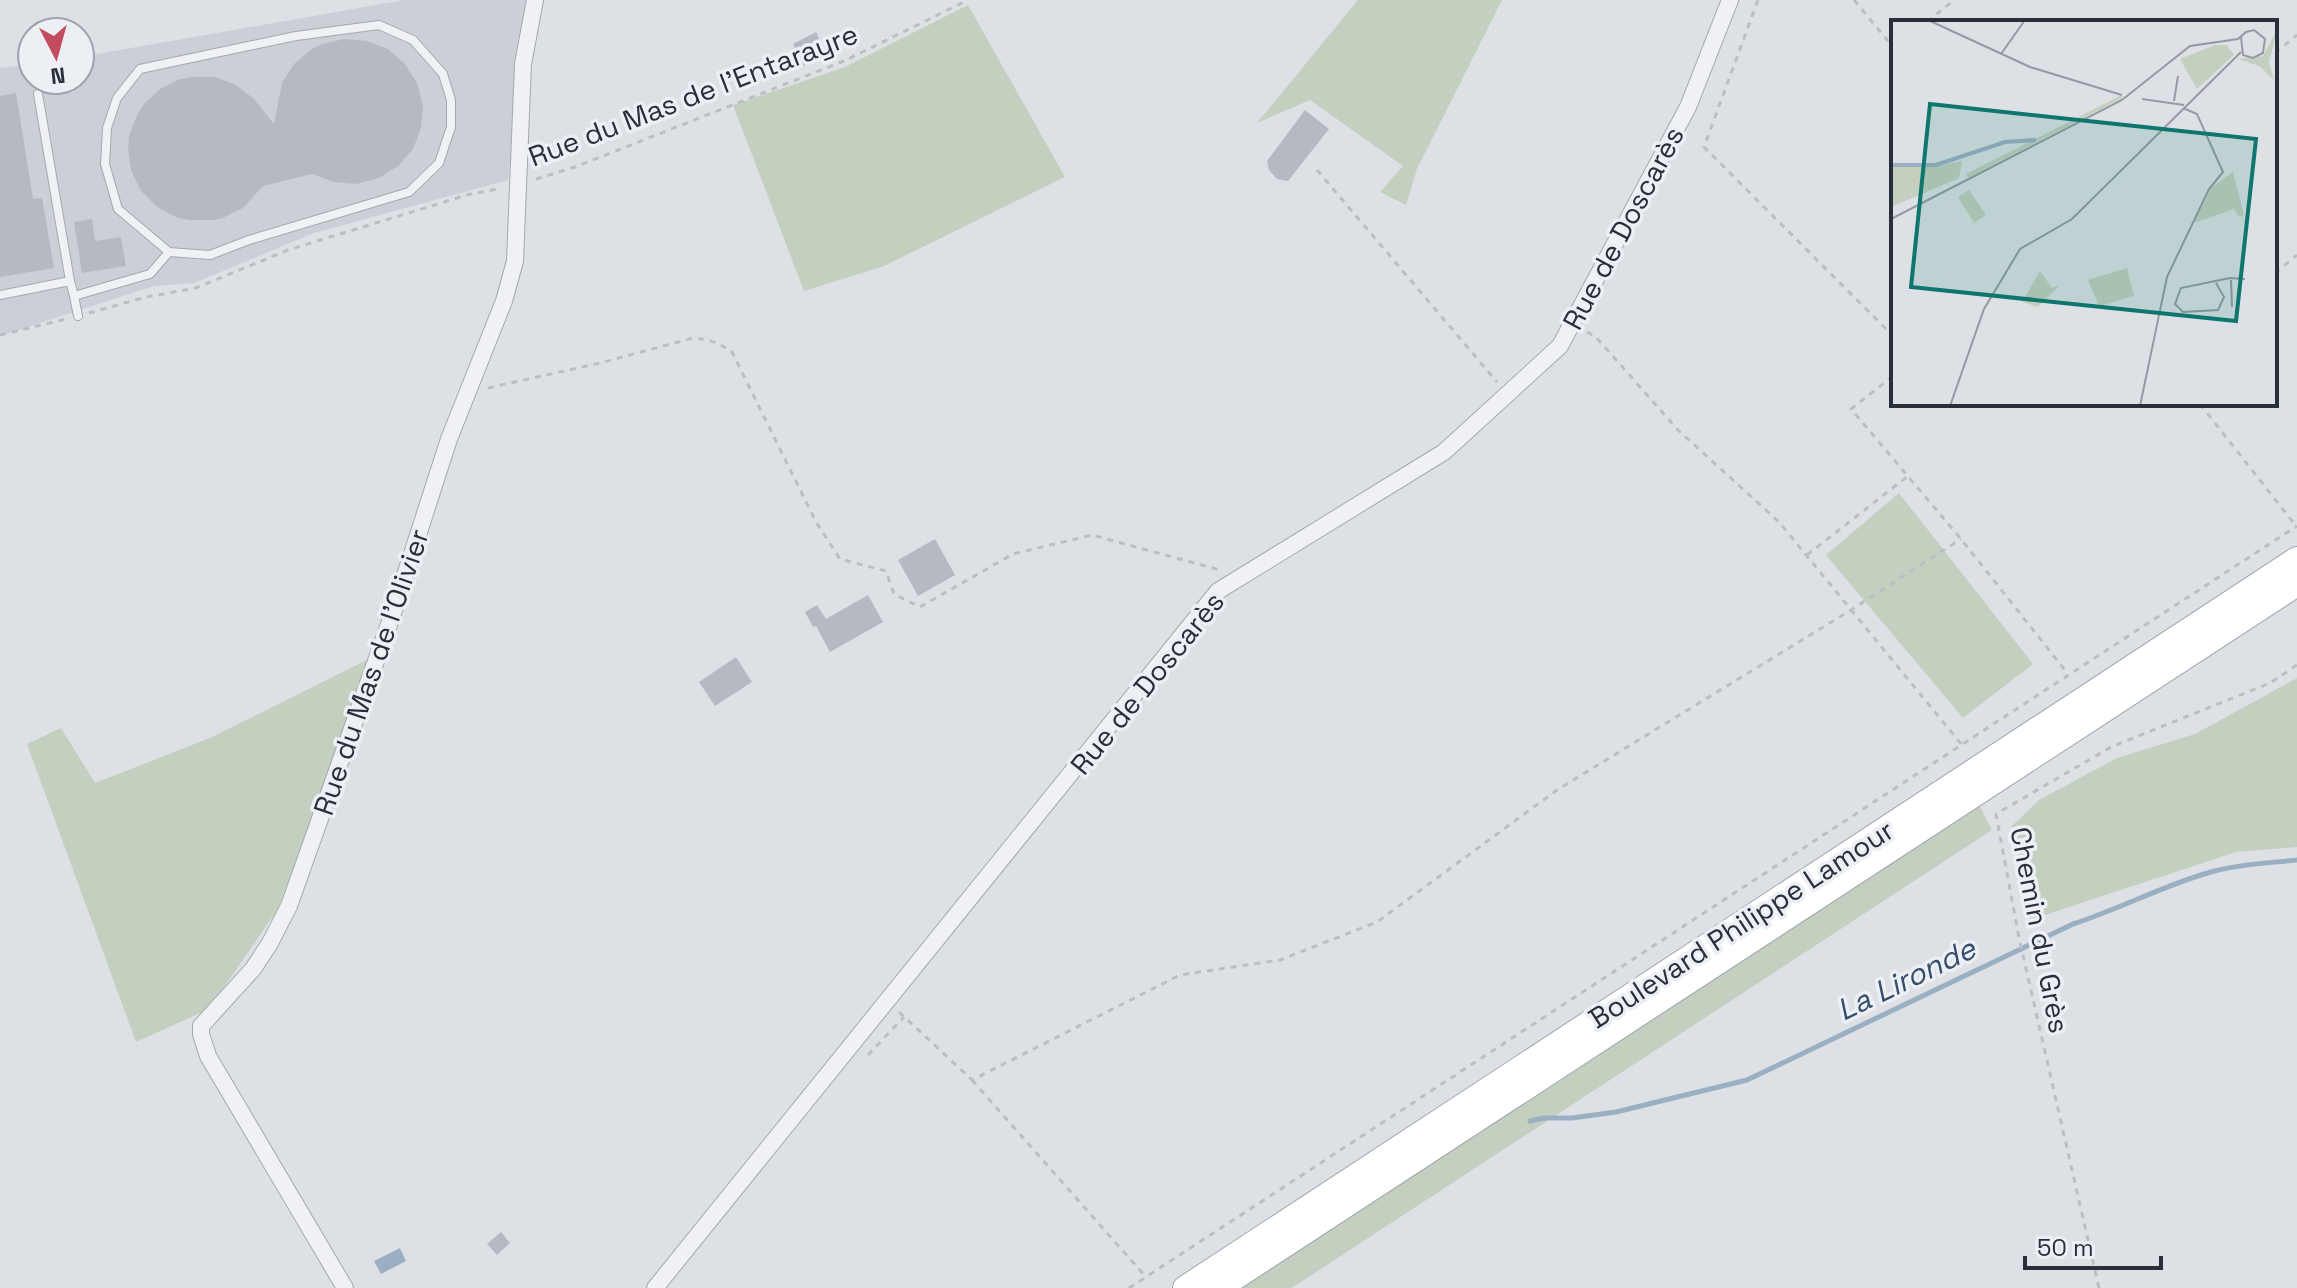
<svg xmlns="http://www.w3.org/2000/svg" width="2297" height="1288" viewBox="0 0 2297 1288" font-family="'Space Grotesk',sans-serif">
  <style>
    .built { fill: #cbd0d7 }
    .green { fill: #c3cfbf }
    .water { fill: #9bafc3 }
    .lines { fill: none; stroke-linecap: round; stroke-linejoin: round }
    .stream { stroke: #9bafc3; stroke-width: 5 }
    .building { fill: #b5bac2 }
    .service-casing { stroke: #a3a8af; stroke-width: 10 }
    .minor-casing { stroke: #a3a8af; stroke-width: 18 }
    .primary-casing { stroke: #9ea5b0; stroke-width: 26 }
    .path { stroke: #bbbfc4; stroke-width: 3; stroke-dasharray: 6 6; stroke-linecap: butt }
    .service { stroke: #eff1f4; stroke-width: 8 }
    .minor { stroke: #eff1f4; stroke-width: 16 }
    .primary { stroke: #fff; stroke-width: 24 }
    .labels { text-anchor: middle; dominant-baseline: central; stroke-width: 7; stroke-linejoin: round; paint-order: stroke }
    .street-label { font-size: 28px; fill: #282f3b; stroke: #eceff4 }
    .water-label { font-size: 30px; font-style: italic; fill: #364e6b; stroke: #eceff4 }
    .inset-river { fill: none; stroke: #9bafc3; stroke-width: 4 }
    .inset-road { fill: none; stroke: #959aa2; stroke-width: 2 }
    .view { fill: #0f766e; fill-opacity: 0.15; stroke: #0f766e; stroke-width: 4 }
    .inset-edge { fill: none; stroke: #282f3b; stroke-width: 4 }
  </style>
  <rect width="100%" height="100%" fill="#dde1e6"/>
  <path class="built" d="M 404,0 L 527,0 L 508,180 L 314,233 L 194,283 L 154,286 L 0,336 L 0,68 L 32,64 L 32,80 L 80,80 L 80,57 Z"/>
  <path class="green" d="M 1358,0 L 1502,0 L 1417,169 L 1406,205 L 1380,192 L 1403,166 L 1310,100 L 1257,123 Z
    M 968,5 L 1065,177 L 884,266 L 804,291 L 733,105 L 845,67 Z
    M 1899,493 L 2033,664 L 1963,718 L 1826,555 Z
    M 371,658 L 278,909 L 209,1009 L 136,1042 L 27,744 L 61,728 L 95,783 L 210,738 Z
    M 2297,678 L 2297,847 L 2236,852 L 2030,920 L 2012,826 L 2039,800 L 2117,758 L 2195,734 Z
    M 1979,805 L 1992,830 L 1301,1282 L 1291,1288 L 1241,1288 Z"/>
  <path class="water" d="M 400,1248 L 406,1261 L 381,1274 L 374,1261 Z"/>
  <g class="lines">
    <path class="stream" d="M 1530,1121 L 1544,1118 L 1572,1118 L 1616,1112 L 1747,1080 L 2073,924 C 2120,909 2164,885 2211,872 C 2239,864 2269,863 2297,860"/>
  </g>
  <path class="building" d="M 816,32 L 826,54 L 803,66 L 793,44 Z
    M 344,39 L 367,41 L 388,49 L 405,64 L 417,83 L 423,105 L 421,128 L 413,149 L 398,166 L 379,178 L 356,184 L 334,182 L 312,174 L 263,186 L 243,208 L 223,218 L 212,220 L 189,220 L 178,218 L 157,207 L 141,191 L 131,170 L 128,148 L 129,136 L 137,115 L 143,105 L 160,89 L 180,79 L 192,77 L 215,77 L 226,81 L 236,85 L 254,99 L 274,124 L 282,83 L 294,64 L 312,49 L 322,44 Z
    M 16,93 L 33,199 L 42,198 L 54,268 L 0,277 L 0,96 Z
    M 1305,110 L 1329,129 L 1288,181 L 1277,179 L 1269,170 L 1267,161 Z
    M 92,219 L 95,241 L 121,237 L 126,266 L 82,273 L 74,222 Z
    M 935,539 L 955,575 L 918,596 L 898,560 Z
    M 868,595 L 883,622 L 830,652 L 816,626 L 813,627 L 805,612 L 817,605 L 826,619 Z
    M 736,657 L 752,682 L 715,706 L 699,682 Z
    M 501,1232 L 510,1243 L 497,1255 L 487,1244 Z"/>
  <g class="lines">
    <defs>
      <path id="service" d="M 379,25 L 413,40 L 443,74 L 451,100 L 451,127 L 439,163 L 409,192 L 249,240 L 210,255 L 169,252 L 118,209 L 105,164 L 107,128 L 117,98 L 140,69 L 296,36 Z
        M 38,94 L 70,281
        M 0,295 L 70,281 L 74,296 L 150,274 L 169,252
        M 74,296 L 78,316"/>
      <path id="minor" d="M 345,1288 L 208,1056 L 201,1034 L 201,1026 L 253,969 L 270,943 L 289,906 L 392,616 L 449,439 L 504,301 L 515,261 L 523,64 L 535,0
        M 655,1288 L 1218,591 L 1444,452 L 1560,346 L 1688,107 L 1730,0"/>
      <path id="primary" d="M 1185,1288 L 2297,559
        M 1219,1288 L 2297,584"/>
    </defs>
    <use href="#service" class="service-casing"/>
    <use href="#minor" class="minor-casing"/>
    <use href="#primary" class="primary-casing"/>
    <path class="path" d="M 1758,0 L 1704,147 L 1893,336
      M 1854,0 L 1893,47
      M 1927,22 L 1954,0
      M 2275,53 L 2297,35
      M 1317,170 L 1497,382
      M 536,179 L 575,167 L 844,61 L 968,0
      M 2275,273 L 2297,255
      M 89,313 L 146,297 L 196,288 L 288,250 L 467,195 L 502,188
      M 1587,332 L 1595,336 L 1678,430 L 1779,522 L 1962,745
      M 0,335 L 66,319
      M 1893,376 L 1851,409 L 1961,539 L 2068,674
      M 488,388 L 600,363 L 693,338 C 709,339 719,343 732,352 L 816,522 L 840,559 L 886,571 L 894,594 L 920,607 L 1013,554 L 1092,535 L 1220,570
      M 2200,404 L 2296,526
      M 1807,555 L 1908,476
      M 899,1012 L 972,1080 L 1180,975 L 1280,960 L 1377,922 L 1557,790 L 1851,610 L 1961,539
      M 868,1055 L 904,1017
      M 972,1080 L 1146,1277
      M 1129,1288 L 2297,526
      M 2099,1288 L 2019,938 L 1996,814 L 2111,747 L 2270,683 L 2297,665"/>
    <use href="#service" class="service"/>
    <use href="#minor" class="minor"/>
    <use href="#primary" class="primary"/>
  </g>
  <g class="labels">
    <g class="street-label">
      <text transform="translate(693 95) rotate(-21)">Rue du Mas de l'Entarayre</text>
      <text transform="translate(1623 228) rotate(-62)">Rue de Doscarès</text>
      <text transform="translate(371 672) rotate(-71)">Rue du Mas de l'Olivier</text>
      <text transform="translate(1147 683) rotate(-51)">Rue de Doscarès</text>
      <text transform="translate(1741 924) rotate(-33)">Boulevard Philippe Lamour</text>
      <text transform="translate(2040 930) rotate(79)">Chemin du Grès</text>
    </g>
    <g class="water-label">
      <text transform="translate(1906 979) rotate(-26)">La Lironde</text>
    </g>
  </g>
  <g transform="translate(1891 20)">
    <rect width="386" height="386" fill="#dde1e6"/>
    <path d="M 386,10 L 378,42 L 383,60 L 368,46 L 347,39 L 372,36 ZM 324,25 L 336,25 L 343,35 L 306,69 L 289,39 ZM 229,76 L 233,77 L 77,158 L 75,154 ZM 71,141 L 68,158 L 0,187 L 0,146 L 41,147 ZM 342,152 L 353,195 L 348,197 L 343,189 L 303,203 L 320,168 ZM 78,170 L 95,195 L 83,203 L 67,177 ZM 236,248 L 243,276 L 208,286 L 197,260 ZM 149,251 L 161,268 L 169,265 L 147,287 L 131,282 Z" fill="#c3cfbf"/>
    <path class="inset-river" d="M 0,145 L 45,145 L 114,122 L 145,120"/>
    <path class="inset-road" d="M 37,0 L 139,47 L 231,75M 110,34 L 134,0M 251,79 L 293,85M 283,81 L 287,56M 0,199 L 231,80 L 299,26 L 347,19 L 355,12 L 363,10 L 374,19 L 372,33 L 362,38 L 352,35 L 350,17M 340,260 L 341,287M 325,263 L 333,277 L 327,290 L 292,292 L 284,284 L 290,268 L 339,258 L 354,259M 59,386 L 93,289 L 129,229 L 181,199 L 350,32M 249,386 L 276,257 L 318,169 L 332,152 L 306,94 L 292,88"/>
    <path class="view" d="M 39,84 L 365,119 L 345,301 L 20,267 Z"/>
    <rect width="386" height="386" class="inset-edge"/>
  </g>
  <g transform="translate(56 56) rotate(174)"><circle r="38" fill="#eceff4" stroke="#9ea2aa" stroke-width="2"/>
  <path d="M0-6L14 30L0 20L-14 30Z" fill="#c24b5e"/>
  <text y="-12" font-size="22" font-weight="bold" text-anchor="middle" fill="#282f3b">N</text>
  </g>
  <path d="M2025 1256v12h136v-12" fill="none" stroke="#282f3b" stroke-width="4"/>
  <text x="2037" y="1256" font-size="24" fill="#282f3b" stroke="#eceff4" stroke-width="6" paint-order="stroke">50 m</text>
</svg>
